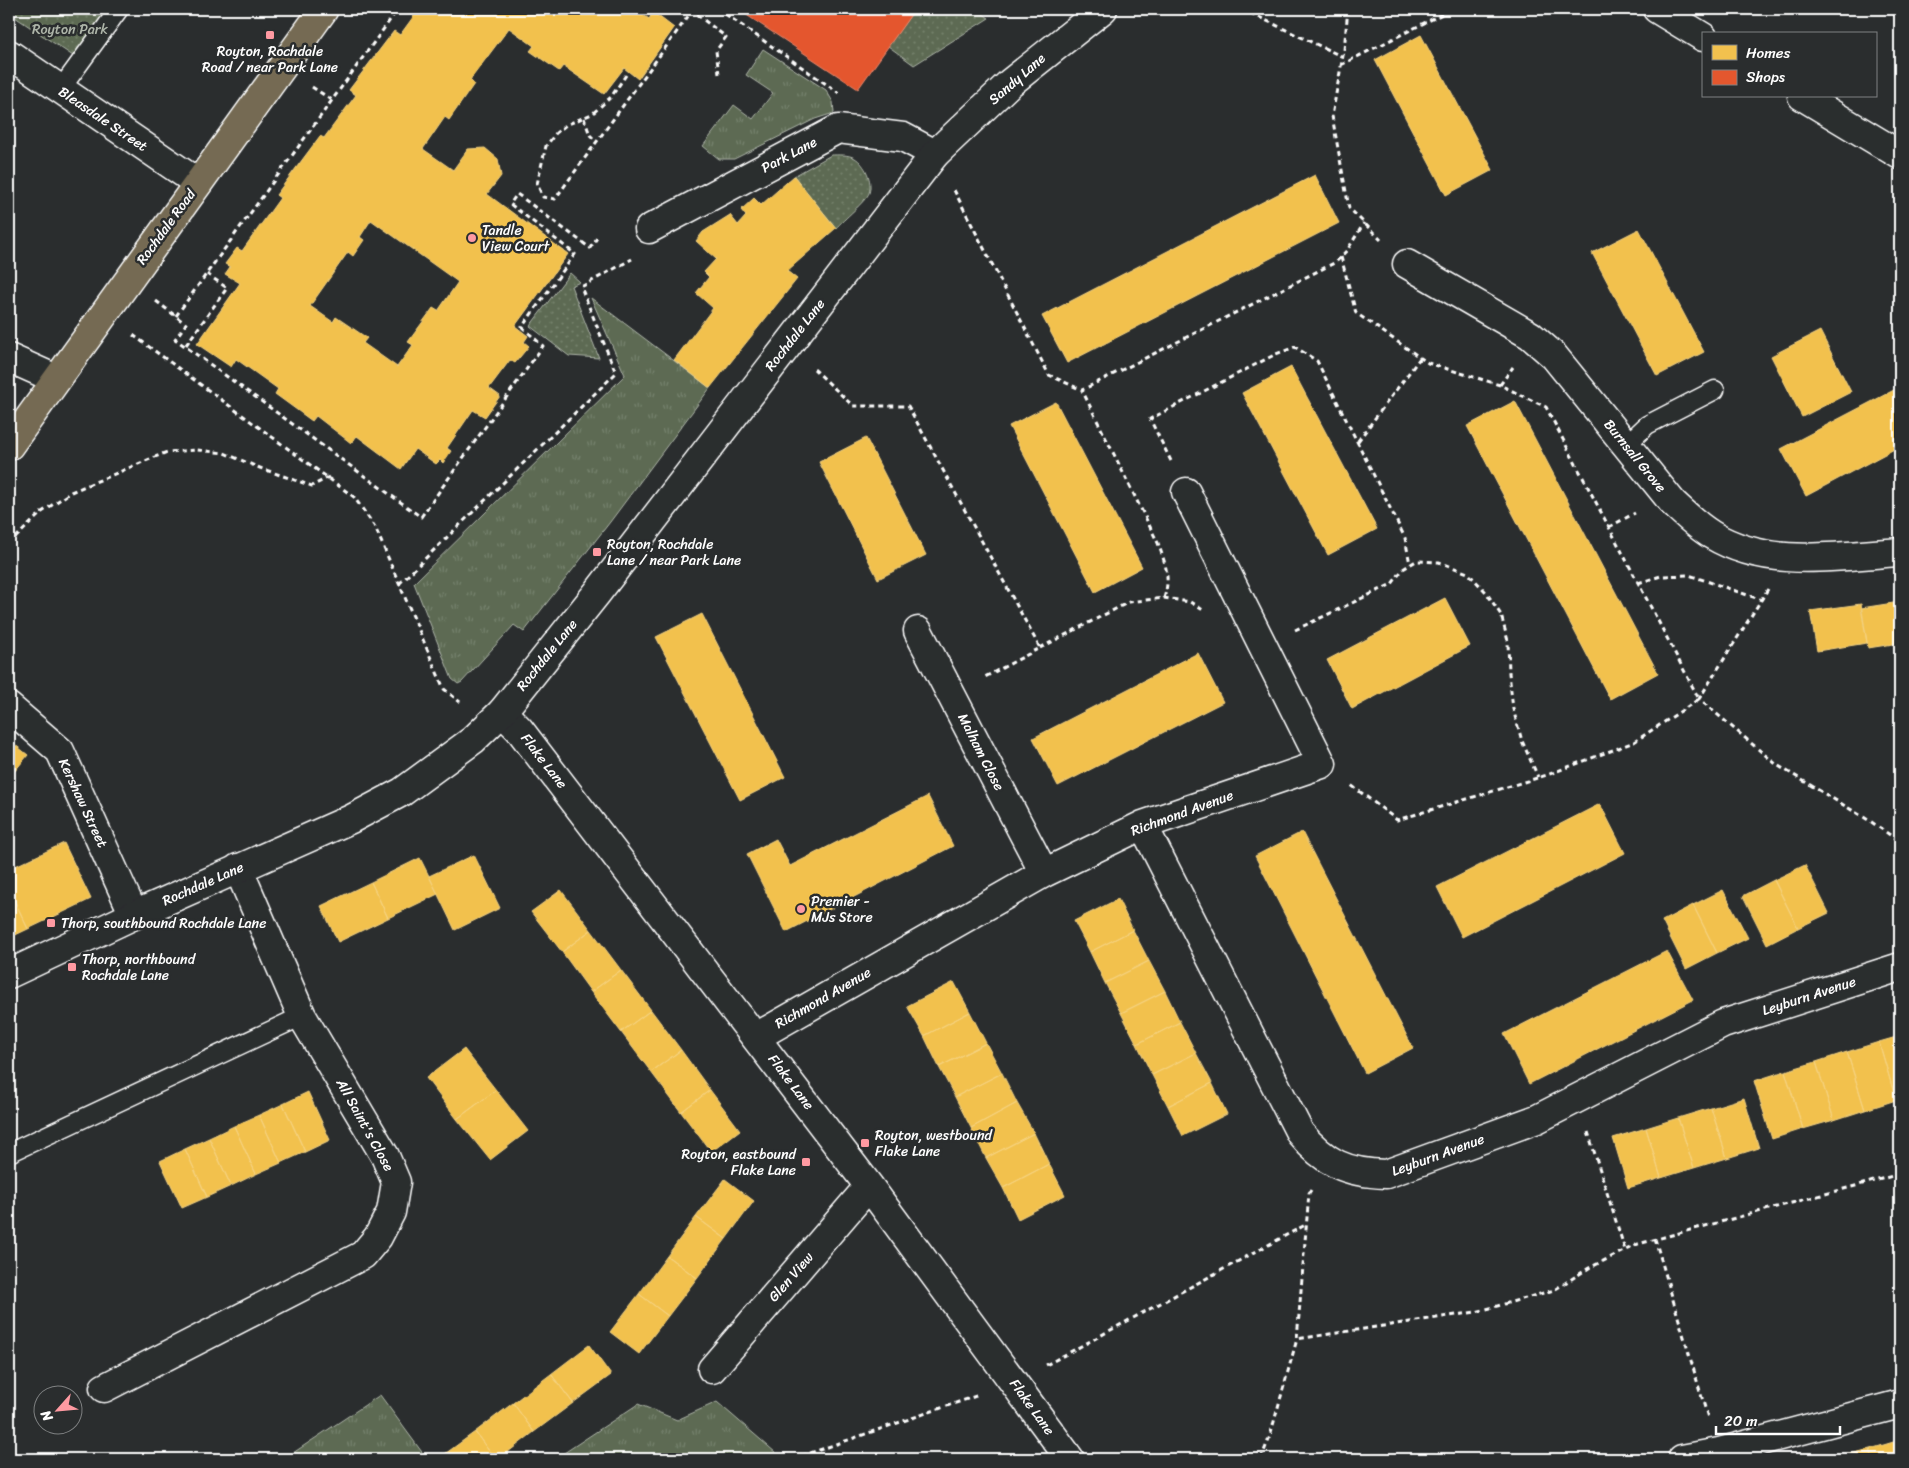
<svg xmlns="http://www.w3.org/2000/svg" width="1909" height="1468" viewBox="0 0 1909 1468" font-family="Sriracha,sans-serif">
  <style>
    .grass { fill: url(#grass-tufts); stroke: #aeb5a9 }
    .park { fill: url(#park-dots); stroke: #aeb5a9 }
    .homes { fill: #f2c14e; stroke: #f6d483; fill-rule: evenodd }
    .shops { fill: #e4572e; stroke: #ec896d }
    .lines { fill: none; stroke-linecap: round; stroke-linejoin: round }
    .lane-casing { stroke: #fff; stroke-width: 21 }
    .street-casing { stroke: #fff; stroke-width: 31 }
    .secondary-casing { stroke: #fff; stroke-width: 31 }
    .primary-casing { stroke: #fff; stroke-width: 31 }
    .path { stroke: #fff; stroke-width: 3; stroke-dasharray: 5 4; stroke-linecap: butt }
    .lane { stroke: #2a2d2e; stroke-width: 18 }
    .street { stroke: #2a2d2e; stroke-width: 28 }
    .secondary { stroke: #2a2d2e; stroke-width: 28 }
    .primary { stroke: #756b52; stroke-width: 28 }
    .poi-dot { fill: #ff9aa2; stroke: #2a2d2e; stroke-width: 2 }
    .labels { text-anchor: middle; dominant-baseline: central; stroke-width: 5; stroke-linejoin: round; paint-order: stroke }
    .park-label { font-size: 14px; fill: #aeb5a9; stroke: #2a2d2e }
    .poi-label { font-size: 14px; fill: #fff; stroke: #2a2d2e; text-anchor: start }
    .street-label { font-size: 14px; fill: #fff; stroke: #2a2d2e }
  </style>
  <defs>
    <pattern id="grass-tufts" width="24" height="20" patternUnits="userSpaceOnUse" patternTransform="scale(1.25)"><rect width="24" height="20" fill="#5d6b53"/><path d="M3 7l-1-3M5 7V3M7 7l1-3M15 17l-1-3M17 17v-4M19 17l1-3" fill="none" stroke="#75816d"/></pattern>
    <pattern id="park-dots" width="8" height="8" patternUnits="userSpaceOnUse" patternTransform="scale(1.25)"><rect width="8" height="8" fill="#5d6b53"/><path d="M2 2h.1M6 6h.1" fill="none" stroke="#75816d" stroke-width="1.8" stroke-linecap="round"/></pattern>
  </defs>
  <rect width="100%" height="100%" fill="#2a2d2e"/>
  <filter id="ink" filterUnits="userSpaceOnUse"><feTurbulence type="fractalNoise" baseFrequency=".02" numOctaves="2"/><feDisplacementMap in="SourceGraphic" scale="10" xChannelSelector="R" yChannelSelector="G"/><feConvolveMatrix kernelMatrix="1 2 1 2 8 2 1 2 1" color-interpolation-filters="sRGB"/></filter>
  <g filter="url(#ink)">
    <path class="grass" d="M 763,49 L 826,90 L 833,102 L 834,113 L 815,119 L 734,159 L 719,159 L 703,146 L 734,105 L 753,119 L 773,93 L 746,75 Z
      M 591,298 L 710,388 L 610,522 L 524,632 L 514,625 L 462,682 L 458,684 L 452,679 L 414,583 L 625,375 Z
      M 380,1395 L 427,1459 L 284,1459 Z
      M 717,1402 L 783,1459 L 555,1459 L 638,1404 L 677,1420 Z"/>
    <path class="park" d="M 9,9 L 111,9 L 76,58 L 9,13 Z
      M 915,9 L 976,9 L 989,18 L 914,65 L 888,46 Z
      M 831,155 C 838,155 848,154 855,158 C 865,164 873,181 869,193 C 866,201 843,220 836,228 L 794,176 Z
      M 570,273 L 580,282 L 571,286 L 599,358 L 569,356 L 530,326 Z"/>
    <path class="homes" d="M 419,9 L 636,9 L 649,19 L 653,12 L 674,28 L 638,79 L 624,68 L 604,94 L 563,66 L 559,71 L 530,51 L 534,46 L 509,28 L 470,80 L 474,84 L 449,120 L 445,117 L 423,149 L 453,170 L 468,149 L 485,148 L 498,159 L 501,176 L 487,194 L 568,254 L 515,326 L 528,336 L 524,342 L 529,346 L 515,363 L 510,360 L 489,388 L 500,396 L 485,417 L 473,410 L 447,448 L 451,451 L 443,463 L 440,460 L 436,464 L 415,449 L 401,469 L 357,436 L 351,443 L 316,416 L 312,421 L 275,394 L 278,389 L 236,359 L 231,367 L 197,344 L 240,283 L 225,274 L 230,267 L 225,264 L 237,248 L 242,251 L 280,198 L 276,195 L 320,136 L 324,138 L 356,95 L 349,90 L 394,31 L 400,35 ZM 371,220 L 458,282 L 438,311 L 433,308 L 408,342 L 413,345 L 397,367 L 363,343 L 367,338 L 336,317 L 333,322 L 310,306 L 348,252 L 353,256 L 364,240 L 360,237 Z
      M 1421,35 L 1493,170 L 1446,195 L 1375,60 Z
      M 1315,175 L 1339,223 L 1067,363 L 1042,316 Z
      M 794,176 L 836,228 L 787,271 L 797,279 L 710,388 L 674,360 L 713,308 L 696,293 L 709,277 L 704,272 L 716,259 L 696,241 L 703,232 L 730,215 L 738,225 L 746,216 L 741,210 L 754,198 L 761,205 Z
      M 1639,229 L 1704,352 L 1657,376 L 1592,253 Z
      M 1820,331 L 1851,392 L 1802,417 L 1771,356 Z
      M 1291,367 L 1377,529 L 1328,555 L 1242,393 Z
      M 1894,390 L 1900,401 L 1900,446 L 1806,496 L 1781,449 Z
      M 1515,401 L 1658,673 L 1610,699 L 1467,426 Z
      M 1056,402 L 1142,567 L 1095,592 L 1009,426 Z
      M 866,438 L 926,555 L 878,579 L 819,462 Z
      M 1445,598 L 1470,646 L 1352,709 L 1327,660 Z
      M 1900,602 L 1900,643 L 1868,648 L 1861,608 Z
      M 1861,604 L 1867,643 L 1817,651 L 1810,611 Z
      M 702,614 L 785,777 L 740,800 L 656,637 Z
      M 1198,653 L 1223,702 L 1058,786 L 1033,738 Z
      M 9,740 L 28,755 L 9,778 Z
      M 928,796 L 953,846 L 786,932 L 747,854 L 776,839 L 790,866 Z
      M 1600,804 L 1625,853 L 1462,937 L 1437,887 Z
      M 1302,832 L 1413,1048 L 1365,1073 L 1255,856 Z
      M 64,843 L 91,899 L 28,929 L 9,889 L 9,869 Z
      M 474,855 L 500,908 L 455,930 L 429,876 Z
      M 420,858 L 438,894 L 388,918 L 371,882 Z
      M 1805,865 L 1829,913 L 1798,928 L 1774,880 Z
      M 1774,880 L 1798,928 L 1767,944 L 1743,896 Z
      M 371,882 L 388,918 L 338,942 L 321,906 Z
      M 9,889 L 28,929 L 9,938 Z
      M 561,890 L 591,930 L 562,952 L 531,912 Z
      M 1723,890 L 1748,938 L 1717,953 L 1693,905 Z
      M 1118,899 L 1133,930 L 1090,952 L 1074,921 Z
      M 1693,905 L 1717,953 L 1686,969 L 1662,921 Z
      M 591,930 L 621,970 L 591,992 L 562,952 Z
      M 1133,930 L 1149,961 L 1105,983 L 1090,952 Z
      M 1667,951 L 1693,1000 L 1529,1084 L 1504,1034 Z
      M 1149,961 L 1165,991 L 1121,1013 L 1105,983 Z
      M 621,970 L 651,1010 L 621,1032 L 591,992 Z
      M 954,982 L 970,1012 L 924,1036 L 907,1006 Z
      M 1165,991 L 1180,1022 L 1137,1044 L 1121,1013 Z
      M 651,1010 L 681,1050 L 651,1072 L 621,1032 Z
      M 970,1012 L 986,1043 L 939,1067 L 924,1036 Z
      M 1180,1022 L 1196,1053 L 1152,1075 L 1137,1044 Z
      M 1900,1036 L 1900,1099 L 1896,1100 L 1879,1042 Z
      M 1879,1042 L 1896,1100 L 1865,1110 L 1847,1052 Z
      M 986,1043 L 1002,1073 L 955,1097 L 939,1067 Z
      M 464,1049 L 496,1090 L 457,1119 L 426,1078 Z
      M 681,1050 L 710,1090 L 681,1112 L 651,1072 Z
      M 1847,1052 L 1865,1110 L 1834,1120 L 1816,1062 Z
      M 1196,1053 L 1212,1083 L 1168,1106 L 1152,1075 Z
      M 1816,1062 L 1834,1120 L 1803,1129 L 1785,1071 Z
      M 1785,1071 L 1803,1129 L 1772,1139 L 1754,1081 Z
      M 1002,1073 L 1017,1103 L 971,1128 L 955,1097 Z
      M 1212,1083 L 1227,1114 L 1183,1136 L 1168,1106 Z
      M 496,1090 L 528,1131 L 490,1160 L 457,1119 Z
      M 710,1090 L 740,1130 L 711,1152 L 681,1112 Z
      M 308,1092 L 330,1140 L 305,1152 L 283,1104 Z
      M 1744,1098 L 1759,1148 L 1727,1158 L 1711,1108 Z
      M 1017,1103 L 1034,1133 L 986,1158 L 971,1128 Z
      M 283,1104 L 305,1152 L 281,1163 L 259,1115 Z
      M 1711,1108 L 1727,1158 L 1694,1168 L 1678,1118 Z
      M 259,1115 L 281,1163 L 256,1174 L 234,1126 Z
      M 1678,1118 L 1694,1168 L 1661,1178 L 1646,1128 Z
      M 234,1126 L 256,1174 L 231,1186 L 209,1138 Z
      M 1646,1128 L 1661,1178 L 1628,1188 L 1613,1138 Z
      M 1034,1133 L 1049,1164 L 1003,1188 L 986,1158 Z
      M 209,1138 L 231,1186 L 207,1197 L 185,1149 Z
      M 185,1149 L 207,1197 L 182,1208 L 160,1161 Z
      M 1049,1164 L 1065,1195 L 1018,1219 L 1003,1188 Z
      M 725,1179 L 754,1201 L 726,1239 L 696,1217 Z
      M 696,1217 L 726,1239 L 697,1278 L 667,1256 Z
      M 667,1256 L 697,1278 L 668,1316 L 639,1294 Z
      M 639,1294 L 668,1316 L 639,1354 L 610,1332 Z
      M 589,1345 L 611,1375 L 573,1403 L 551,1374 Z
      M 551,1374 L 573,1403 L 534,1432 L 513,1403 Z
      M 513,1403 L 534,1432 L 499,1459 L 495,1459 L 475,1432 Z
      M 475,1432 L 495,1459 L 438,1459 Z
      M 1897,1441 L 1900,1459 L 1873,1459 L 1870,1449 Z
      M 1870,1449 L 1873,1459 L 1843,1459 L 1843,1456 Z"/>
    <path class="shops" d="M 749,9 L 915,9 L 858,89 L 745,14 Z"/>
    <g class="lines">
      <defs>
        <path id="lane" d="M 60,90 L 119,9
          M 1626,445 L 1647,425 L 1715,390
          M 9,1153 L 302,1016"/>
        <path id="street" d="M 1657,9 L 1703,37
          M 9,54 L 198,183
          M 1802,96 L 1900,155
          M 649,229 L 838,129 L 903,137 L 935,154
          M 1407,264 L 1530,335 L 1554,356 L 1673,503 C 1685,514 1697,526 1712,535 C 1768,569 1838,556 1900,552
          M 9,358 L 56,379
          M 918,631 L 1044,873
          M 9,707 L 60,751 L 134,915
          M 502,712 L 519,729 L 869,1186 L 1070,1459
          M 1143,825 L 1300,1133 C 1325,1163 1346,1173 1386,1174 L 1537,1119 L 1723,1024 L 1900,967
          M 756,1037 L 1044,873 L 1143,825 L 1322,764 L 1186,492
          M 712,1369 L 869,1186
          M 104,1388 L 363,1255 L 378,1237 L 391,1212 L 396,1182 L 385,1156 L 302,1016 L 238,868
          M 1682,1459 L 1719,1452 L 1900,1404"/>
        <path id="secondary" d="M 9,974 L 134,915 L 351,819 L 402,792 L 473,740 L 502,712 L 597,593 L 935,154 L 1010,83 L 1103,9"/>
        <path id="primary" d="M 9,446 L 324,9"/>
      </defs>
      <use href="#lane" class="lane-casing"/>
      <use href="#street" class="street-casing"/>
      <use href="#secondary" class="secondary-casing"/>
      <use href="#primary" class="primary-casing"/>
      <path class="path" d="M 718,9 L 839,93
        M 1242,9 L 1343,57
        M 1348,9 L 1344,50 L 1332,116 L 1349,208 L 1381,240
        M 1341,65 L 1452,9
        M 626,75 L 611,97 L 592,114 L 566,125 L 556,133 L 546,146 L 537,184 L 543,197 L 555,199 L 692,11 L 726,37 L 716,51 L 719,74
        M 312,87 L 332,100
        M 584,118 L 590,135 L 597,142
        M 954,190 L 1049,375 L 1082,390
        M 1341,257 L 1356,313 L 1428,363 L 1500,385 L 1546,407 L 1699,699 L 1634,742 L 1547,775 L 1397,820 L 1351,785
        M 156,301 L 186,324 L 175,339 L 421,517 L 543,346 L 522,327 L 575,254 L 510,204 L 517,194 L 590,248 L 597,238
        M 176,316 L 398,9
        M 133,335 L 354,497 L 375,527 L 444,689 L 460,702
        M 186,345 L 227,288 L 207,274
        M 814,369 L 853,406 L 908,406 L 1040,648 L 983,678
        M 1500,385 L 1513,367
        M 1358,441 L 1420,358
        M 1171,461 L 1150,419 L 1276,354 L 1295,347 L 1317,361 L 1405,538 L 1410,564
        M 1609,527 L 1635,513
        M 9,544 L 42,512 L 71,492 L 167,452 L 197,450 L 224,453 L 260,468 L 312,486 L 329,477
        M 1638,583 L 1661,576 L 1689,575 L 1762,600
        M 399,584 L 616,373 L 581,287 L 632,259
        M 1768,589 L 1699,699 L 1777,765 L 1870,821 L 1900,842
        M 1164,598 C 1171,577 1165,563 1158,543 L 1082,390 L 1336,262 L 1348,249 L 1364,223
        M 1295,630 L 1392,584 L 1403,569 L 1416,561 L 1439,562 L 1468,573 L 1486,592 L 1501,615 L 1508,641 L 1509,673 L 1513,709 L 1522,741 L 1538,777
        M 1040,648 L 1129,602 L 1164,598 L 1190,602 L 1203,610
        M 1588,1132 L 1625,1250
        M 1311,1190 L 1309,1193 L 1297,1339 L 1476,1312 L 1554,1290 L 1589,1268 L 1638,1244 L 1900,1174
        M 1655,1239 L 1708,1418
        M 1046,1365 L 1307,1224
        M 793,1459 L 979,1395
        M 1261,1459 L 1270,1436 L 1297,1339"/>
      <use href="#lane" class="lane"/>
      <use href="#street" class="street"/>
      <use href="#secondary" class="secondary"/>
      <use href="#primary" class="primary"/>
    </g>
  </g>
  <g class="poi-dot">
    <rect x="265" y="30" width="10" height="10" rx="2.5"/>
    <circle cx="472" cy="238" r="5"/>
    <rect x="592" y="547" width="10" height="10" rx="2.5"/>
    <circle cx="801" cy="909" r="5"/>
    <rect x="46" y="918" width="10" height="10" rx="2.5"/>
    <rect x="67" y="962" width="10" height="10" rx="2.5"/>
    <rect x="860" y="1138" width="10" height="10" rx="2.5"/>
    <rect x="801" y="1157" width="10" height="10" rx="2.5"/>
  </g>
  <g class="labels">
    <g class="park-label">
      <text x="70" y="29">Royton Park</text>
    </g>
    <g class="poi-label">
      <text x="270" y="51" text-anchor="middle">Royton, Rochdale<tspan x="270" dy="16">Road / near Park Lane</tspan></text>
      <text x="482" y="230">Tandle<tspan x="482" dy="16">View Court</tspan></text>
      <text x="607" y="544">Royton, Rochdale<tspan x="607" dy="16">Lane / near Park Lane</tspan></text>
      <text x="811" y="901">Premier -<tspan x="811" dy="16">MJs Store</tspan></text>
      <text x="61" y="923">Thorp, southbound Rochdale Lane</text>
      <text x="82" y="959">Thorp, northbound<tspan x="82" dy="16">Rochdale Lane</tspan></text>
      <text x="875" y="1135">Royton, westbound<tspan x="875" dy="16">Flake Lane</tspan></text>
      <text x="796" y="1154" text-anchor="end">Royton, eastbound<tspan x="796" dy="16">Flake Lane</tspan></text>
    </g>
    <g class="street-label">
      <text transform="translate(1017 79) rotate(-41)">Sandy Lane</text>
      <text transform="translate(103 119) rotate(34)">Bleasdale Street</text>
      <text transform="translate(789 155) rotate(-28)">Park Lane</text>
      <text transform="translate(166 227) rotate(-54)">Rochdale Road</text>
      <text transform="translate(795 335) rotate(-52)">Rochdale Lane</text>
      <text transform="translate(1635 456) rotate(51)">Burnsall Grove</text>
      <text transform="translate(547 655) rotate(-51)">Rochdale Lane</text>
      <text transform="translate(981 752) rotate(63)">Malham Close</text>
      <text transform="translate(544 761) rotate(52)">Flake Lane</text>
      <text transform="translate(83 803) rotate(65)">Kershaw Street</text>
      <text transform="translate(1182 813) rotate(-20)">Richmond Avenue</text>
      <text transform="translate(203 884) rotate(-24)">Rochdale Lane</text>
      <text transform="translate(1809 996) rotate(-18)">Leyburn Avenue</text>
      <text transform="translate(823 998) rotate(-30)">Richmond Avenue</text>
      <text transform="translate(791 1082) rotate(53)">Flake Lane</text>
      <text transform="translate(365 1125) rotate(61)">All Saint's Close</text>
      <text transform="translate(1438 1155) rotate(-20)">Leyburn Avenue</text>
      <text transform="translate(791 1277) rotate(-49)">Glen View</text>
      <text transform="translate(1032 1407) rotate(54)">Flake Lane</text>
    </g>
  </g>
  <rect width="1909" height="1468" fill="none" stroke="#2a2d2e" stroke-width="30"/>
  <rect x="15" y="15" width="1879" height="1438" fill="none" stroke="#fff" stroke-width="2" filter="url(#ink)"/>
  <rect x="1702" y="32" width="175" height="65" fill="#2a2d2e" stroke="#7f8182"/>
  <rect x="1712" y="45" width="25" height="15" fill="#f2c14e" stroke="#7f8182"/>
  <text x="1746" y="58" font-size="15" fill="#ffffff">Homes</text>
  <rect x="1712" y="70" width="25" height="15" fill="#e4572e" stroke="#7f8182"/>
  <text x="1746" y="82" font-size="15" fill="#ffffff">Shops</text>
  <g transform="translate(58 1410) rotate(243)"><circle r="24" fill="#2a2d2e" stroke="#7f8182"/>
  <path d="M0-4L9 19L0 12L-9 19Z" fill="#ff9aa2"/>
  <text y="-8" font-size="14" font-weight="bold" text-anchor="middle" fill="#ffffff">N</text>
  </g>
  <path d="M1716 1426v8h124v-8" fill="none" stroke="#ffffff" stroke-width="2.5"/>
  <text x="1724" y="1426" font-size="15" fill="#ffffff" stroke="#2a2d2e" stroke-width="4" paint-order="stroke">20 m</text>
</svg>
